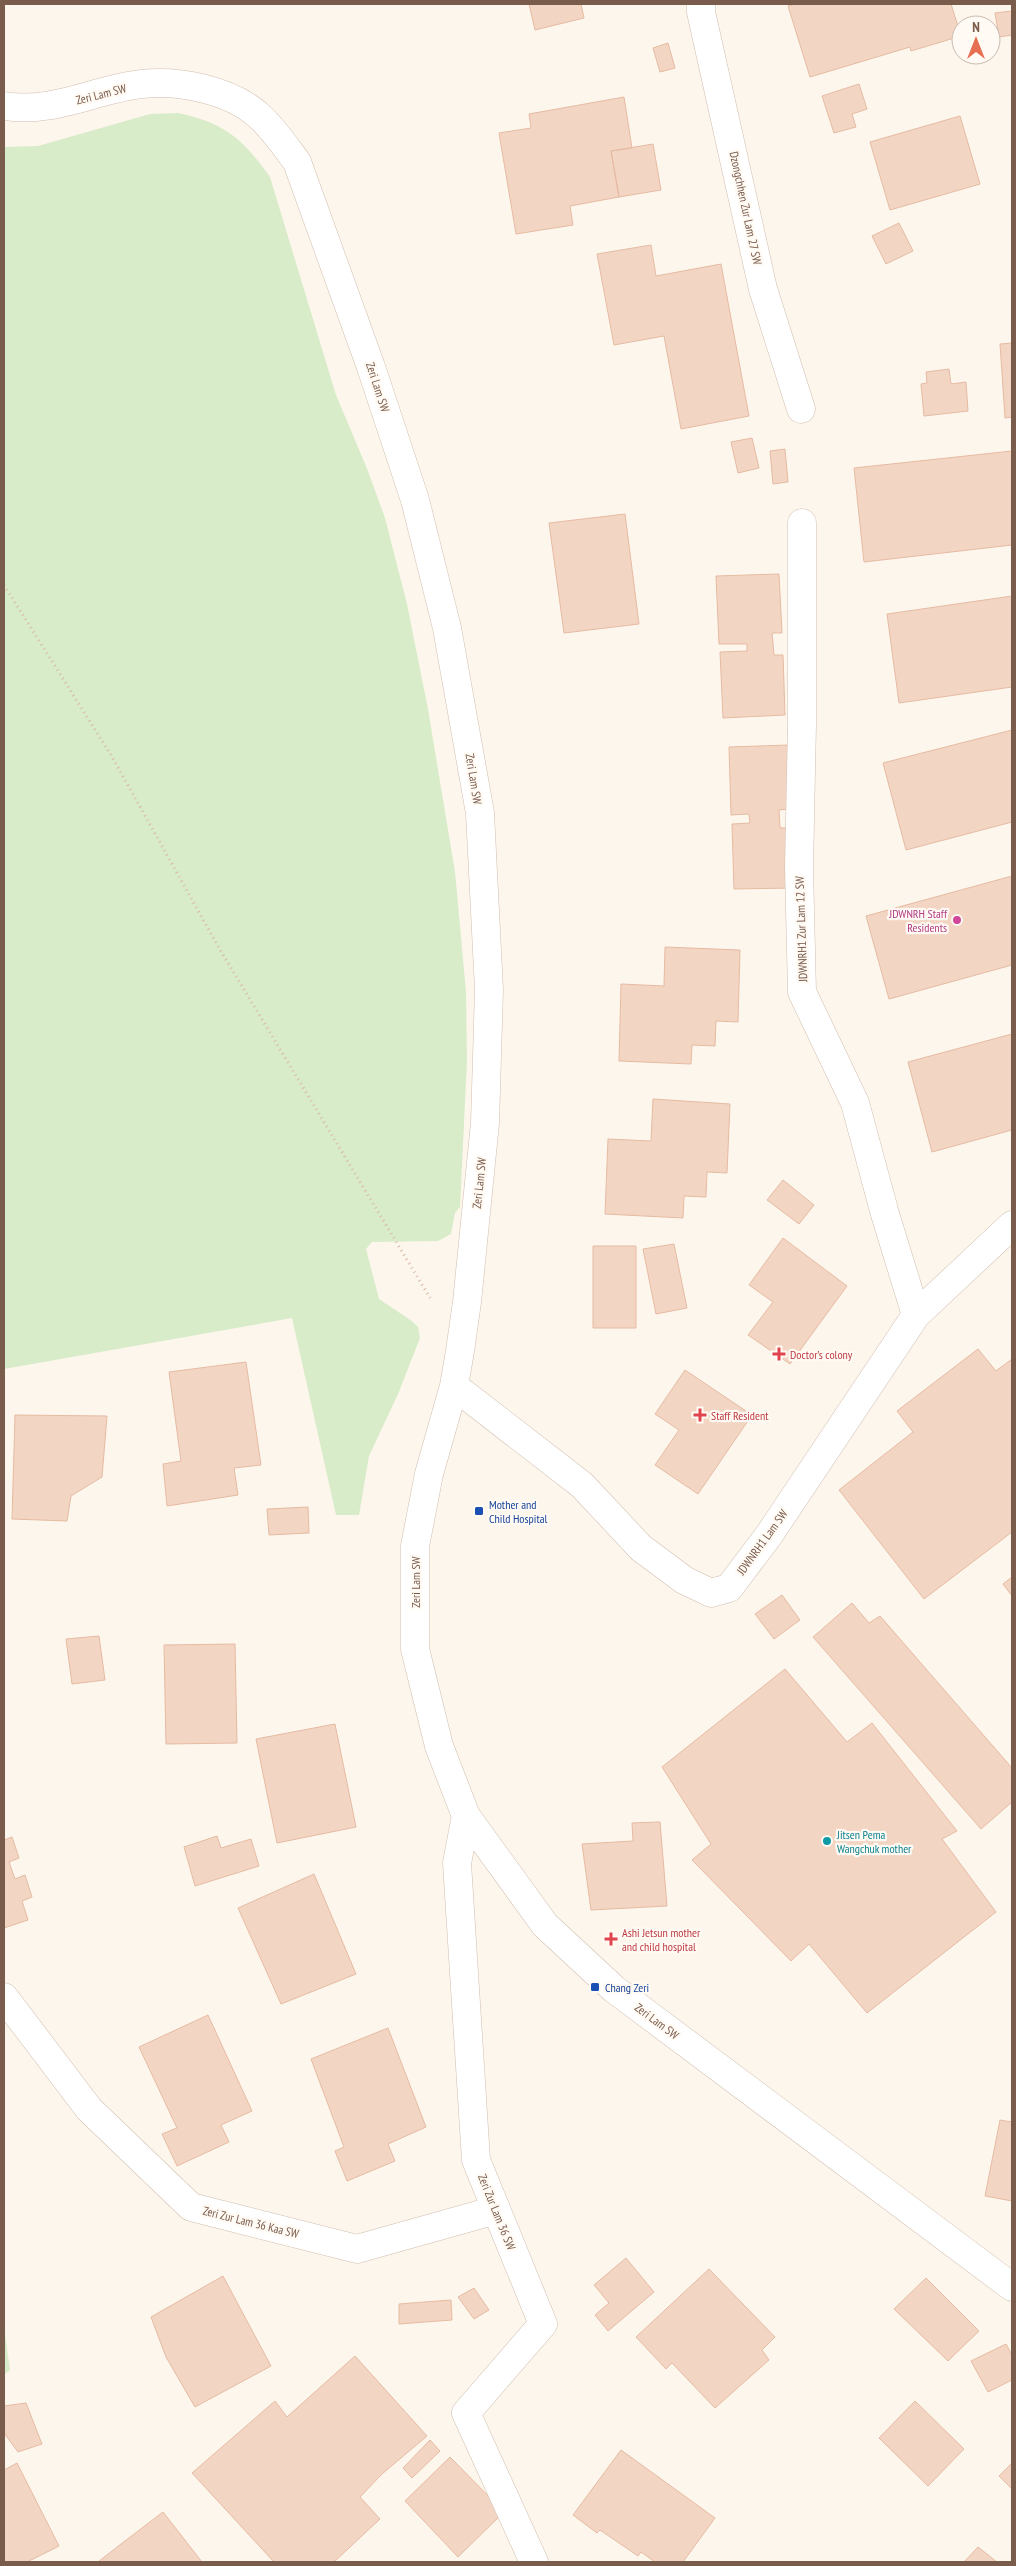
<svg xmlns="http://www.w3.org/2000/svg" width="1016" height="2566" viewBox="0 0 1016 2566" font-family="'PT Sans Narrow',sans-serif">
  <style>
    .green { fill: #d8ecc9 }
    .building { fill: #f3d5c3; stroke: #e6bba3 }
    .lines { fill: none; stroke-linecap: round; stroke-linejoin: round }
    .minor-casing { stroke: #d1beb0; stroke-width: 29 }
    .path { stroke: #d9b8a5; stroke-width: 3; stroke-dasharray: 1 4; stroke-linecap: butt }
    .minor { stroke: #fff; stroke-width: 28 }
    .hotel-dot { fill: #d1479c; stroke: #fffaf3; stroke-width: 2 }
    .health-dot { fill: #e0444e; stroke: #fffaf3; stroke-width: 2 }
    .transit-dot { fill: #1a4fb4; stroke: #fffaf3; stroke-width: 2 }
    .culture-dot { fill: #0f9aa8; stroke: #fffaf3; stroke-width: 2 }
    .labels { text-anchor: middle; dominant-baseline: central; stroke-width: 4.5; stroke-linejoin: round; paint-order: stroke }
    .street-label { font-size: 12px; fill: #7a5c4d; stroke: #fffaf3 }
    .hotel-label { font-size: 12px; fill: #b23c85; stroke: #fffaf3; text-anchor: end }
    .health-label { font-size: 12px; fill: #be3a42; stroke: #fffaf3; text-anchor: start }
    .transit-label { font-size: 12px; fill: #164399; stroke: #fffaf3; text-anchor: start }
    .culture-label { font-size: 12px; fill: #0d838f; stroke: #fffaf3; text-anchor: start }
  </style>
  <rect width="100%" height="100%" fill="#fdf6ec"/>
  <path class="green" d="M 178,113 C 225,123 243,139 270,177 L 336,395 L 368,471 L 385,518 L 407,604 L 428,709 L 455,872 L 466,992 L 467,1061 L 460,1207 L 455,1213 L 451,1234 L 438,1241 L 372,1242 L 366,1249 L 379,1299 L 412,1321 L 418,1327 L 420,1338 L 398,1394 L 369,1456 L 359,1515 L 336,1515 L 292,1318 L 4,1369 L 4,147 L 38,146 L 150,114 Z
    M 4,2327 L 10,2370 L 4,2375 Z"/>
  <path class="building" d="M 529,4 L 581,4 L 584,18 L 535,30 Z
    M 795,4 L 951,4 L 961,36 L 911,51 L 910,47 L 810,77 L 788,6 Z
    M 1012,11 L 1012,35 L 999,37 L 995,13 Z
    M 668,43 L 675,68 L 660,72 L 653,48 Z
    M 859,84 L 867,109 L 852,114 L 856,127 L 834,133 L 822,96 Z
    M 624,97 L 632,148 L 611,151 L 619,197 L 570,206 L 573,225 L 516,234 L 499,133 L 531,128 L 529,114 Z
    M 960,116 L 980,184 L 890,210 L 870,142 Z
    M 653,144 L 661,190 L 619,197 L 611,151 Z
    M 899,223 L 913,251 L 886,264 L 872,236 Z
    M 651,245 L 656,276 L 721,264 L 749,416 L 681,429 L 664,336 L 614,345 L 597,254 Z
    M 1012,343 L 1012,417 L 1005,418 L 1000,344 Z
    M 949,369 L 951,384 L 966,382 L 968,411 L 924,416 L 921,384 L 927,383 L 926,372 Z
    M 752,438 L 759,468 L 738,473 L 731,442 Z
    M 785,449 L 788,482 L 773,484 L 770,451 Z
    M 1012,451 L 1012,545 L 864,562 L 854,468 Z
    M 625,514 L 639,624 L 564,633 L 549,523 Z
    M 779,574 L 782,633 L 772,633 L 774,655 L 783,655 L 785,715 L 723,718 L 720,652 L 747,651 L 747,644 L 719,644 L 716,576 Z
    M 1012,596 L 1012,687 L 899,703 L 887,614 Z
    M 1012,730 L 1012,822 L 906,850 L 883,763 Z
    M 789,745 L 790,809 L 779,810 L 780,828 L 793,828 L 794,888 L 734,889 L 732,824 L 750,823 L 749,814 L 731,815 L 729,747 Z
    M 1012,876 L 1012,965 L 889,999 L 866,916 Z
    M 665,947 L 740,950 L 738,1022 L 716,1021 L 715,1046 L 692,1045 L 691,1064 L 619,1061 L 621,984 L 664,986 Z
    M 1012,1034 L 1012,1130 L 932,1152 L 908,1062 Z
    M 653,1099 L 730,1104 L 727,1173 L 707,1172 L 706,1197 L 684,1196 L 683,1218 L 605,1214 L 608,1139 L 651,1141 Z
    M 783,1180 L 814,1205 L 799,1224 L 767,1200 Z
    M 783,1238 L 847,1286 L 790,1364 L 748,1335 L 773,1302 L 749,1285 Z
    M 674,1244 L 687,1308 L 656,1314 L 643,1249 Z
    M 593,1246 L 636,1246 L 636,1328 L 593,1328 Z
    M 978,1349 L 996,1371 L 1012,1359 L 1012,1532 L 924,1599 L 839,1490 L 913,1432 L 897,1411 Z
    M 246,1362 L 261,1465 L 234,1468 L 238,1495 L 167,1506 L 163,1464 L 181,1461 L 169,1372 Z
    M 685,1370 L 752,1415 L 698,1494 L 655,1465 L 679,1430 L 655,1414 Z
    M 15,1415 L 107,1416 L 102,1477 L 71,1496 L 67,1521 L 12,1519 Z
    M 308,1507 L 309,1533 L 269,1535 L 267,1509 Z
    M 1012,1577 L 1012,1596 L 1003,1584 Z
    M 782,1595 L 800,1620 L 774,1639 L 755,1614 Z
    M 852,1603 L 869,1623 L 880,1616 L 1012,1768 L 1012,1802 L 981,1829 L 813,1637 Z
    M 99,1636 L 105,1680 L 72,1684 L 66,1639 Z
    M 235,1644 L 237,1743 L 166,1744 L 164,1645 Z
    M 785,1669 L 847,1742 L 872,1723 L 957,1831 L 942,1839 L 996,1912 L 867,2013 L 809,1944 L 791,1961 L 692,1860 L 711,1844 L 662,1767 Z
    M 335,1724 L 356,1827 L 277,1843 L 256,1739 Z
    M 660,1822 L 667,1906 L 591,1910 L 582,1844 L 633,1841 L 632,1823 Z
    M 217,1836 L 221,1848 L 251,1839 L 259,1866 L 195,1886 L 184,1847 Z
    M 12,1837 L 19,1858 L 9,1862 L 15,1879 L 25,1875 L 32,1897 L 22,1901 L 28,1920 L 4,1928 L 4,1840 Z
    M 314,1874 L 356,1974 L 281,2004 L 238,1908 Z
    M 208,2015 L 252,2111 L 221,2125 L 229,2142 L 177,2166 L 162,2134 L 177,2128 L 139,2047 Z
    M 388,2028 L 426,2127 L 388,2144 L 395,2161 L 347,2181 L 335,2151 L 344,2147 L 311,2059 Z
    M 1000,2120 L 1012,2122 L 1012,2201 L 985,2196 Z
    M 626,2258 L 654,2292 L 608,2331 L 595,2315 L 609,2303 L 594,2285 Z
    M 709,2269 L 775,2337 L 762,2350 L 769,2360 L 715,2408 L 672,2363 L 666,2369 L 636,2337 Z
    M 223,2276 L 271,2366 L 195,2407 L 166,2357 L 151,2317 Z
    M 926,2278 L 979,2331 L 948,2361 L 894,2309 Z
    M 474,2288 L 489,2310 L 474,2319 L 458,2297 Z
    M 451,2300 L 452,2320 L 399,2324 L 399,2304 Z
    M 1006,2344 L 1012,2355 L 1012,2380 L 988,2392 L 971,2361 Z
    M 355,2356 L 427,2436 L 382,2474 L 360,2497 L 380,2519 L 334,2562 L 274,2562 L 192,2473 L 275,2401 L 287,2417 Z
    M 915,2401 L 964,2449 L 928,2486 L 879,2438 Z
    M 26,2403 L 42,2444 L 18,2452 L 4,2433 L 4,2406 Z
    M 430,2440 L 440,2451 L 412,2478 L 403,2468 Z
    M 621,2450 L 715,2518 L 683,2562 L 655,2562 L 641,2552 L 638,2556 L 600,2530 L 597,2533 L 573,2515 Z
    M 450,2457 L 504,2512 L 458,2557 L 405,2501 Z
    M 17,2463 L 59,2546 L 27,2562 L 4,2562 L 4,2470 Z
    M 1012,2463 L 1012,2489 L 999,2476 Z
    M 163,2512 L 202,2562 L 98,2562 L 121,2544 Z
    M 978,2547 L 997,2562 L 964,2562 Z"/>
  <g class="lines">
    <defs>
      <path id="minor" d="M 701,4 L 701,12 L 763,289 L 801,409
        M 4,106 C 54,114 95,89 142,84 C 179,80 230,90 258,115 C 273,128 285,146 297,162 L 371,367 L 415,500 L 447,628 L 480,813 L 489,990 L 485,1123 L 467,1302 L 460,1351 L 454,1386 L 429,1474 L 415,1546 L 415,1649 L 439,1746 L 466,1816 L 545,1925 L 614,1989 L 1012,2287
        M 802,523 L 802,724 L 799,868 L 802,992 L 855,1103 L 885,1214 L 916,1315
        M 454,1386 L 582,1485 L 641,1548 L 684,1580 L 711,1593 L 729,1588 L 769,1535 L 916,1315 L 1012,1225
        M 466,1816 L 457,1863 L 476,2160 L 543,2324 L 466,2413 L 534,2562
        M 4,1997 L 89,2109 L 191,2207 L 357,2249 L 496,2210"/>
    </defs>
    <use href="#minor" class="minor-casing"/>
    <path class="path" d="M 4,585 L 111,755 L 219,948 L 430,1298"/>
    <use href="#minor" class="minor"/>
  </g>
  <circle class="hotel-dot" cx="957" cy="920" r="5"/>
  <g class="health-dot">
    <path d="M776.5 1346.5h5v5h5v5h-5v5h-5v-5h-5v-5h5z"/>
    <path d="M697.5 1407.5h5v5h5v5h-5v5h-5v-5h-5v-5h5z"/>
    <path d="M608.5 1931.5h5v5h5v5h-5v5h-5v-5h-5v-5h5z"/>
  </g>
  <g class="transit-dot">
    <rect x="474" y="1506" width="10" height="10" rx="2.5"/>
    <rect x="590" y="1982" width="10" height="10" rx="2.5"/>
  </g>
  <circle class="culture-dot" cx="827" cy="1841" r="5"/>
  <g class="labels">
    <g class="street-label">
      <text transform="translate(101 94) rotate(-14)">Zeri Lam SW</text>
      <text transform="translate(746 208) rotate(78)">Dzongchhen Zur Lam 27 SW</text>
      <text transform="translate(378 387) rotate(72)">Zeri Lam SW</text>
      <text transform="translate(474 779) rotate(81)">Zeri Lam SW</text>
      <text transform="translate(801 929) rotate(-92)">JDWNRH1 Zur Lam 12 SW</text>
      <text transform="translate(479 1183) rotate(-84)">Zeri Lam SW</text>
      <text transform="translate(762 1542) rotate(-54)">JDWNRH1 Lam SW</text>
      <text transform="translate(415 1582) rotate(-90)">Zeri Lam SW</text>
      <text transform="translate(657 2021) rotate(37)">Zeri Lam SW</text>
      <text transform="translate(497 2212) rotate(68)">Zeri Zur Lam 36 SW</text>
      <text transform="translate(251 2222) rotate(14)">Zeri Zur Lam 36 Kaa SW</text>
    </g>
    <g class="hotel-label">
      <text x="947" y="913">JDWNRH Staff<tspan x="947" dy="14">Residents</tspan></text>
    </g>
    <g class="health-label">
      <text x="790" y="1354">Doctor’s colony</text>
      <text x="711" y="1415">Staff Resident</text>
      <text x="622" y="1932">Ashi Jetsun mother<tspan x="622" dy="14">and child hospital</tspan></text>
    </g>
    <g class="transit-label">
      <text x="489" y="1504">Mother and<tspan x="489" dy="14">Child Hospital</tspan></text>
      <text x="605" y="1987">Chang Zeri</text>
    </g>
    <g class="culture-label">
      <text x="837" y="1834">Jitsen Pema<tspan x="837" dy="14">Wangchuk mother</tspan></text>
    </g>
  </g>
  <rect width="1016" height="2566" fill="none" stroke="#7a5c4d" stroke-width="10"/>
  <g transform="translate(976 40)"><circle r="24" fill="#fffaf3" stroke="#cabbb1"/>
  <path d="M0-4L9 19L0 12L-9 19Z" fill="#e76f51"/>
  <text y="-8" font-size="14" font-weight="bold" text-anchor="middle" fill="#7a5c4d">N</text>
  </g>
</svg>
